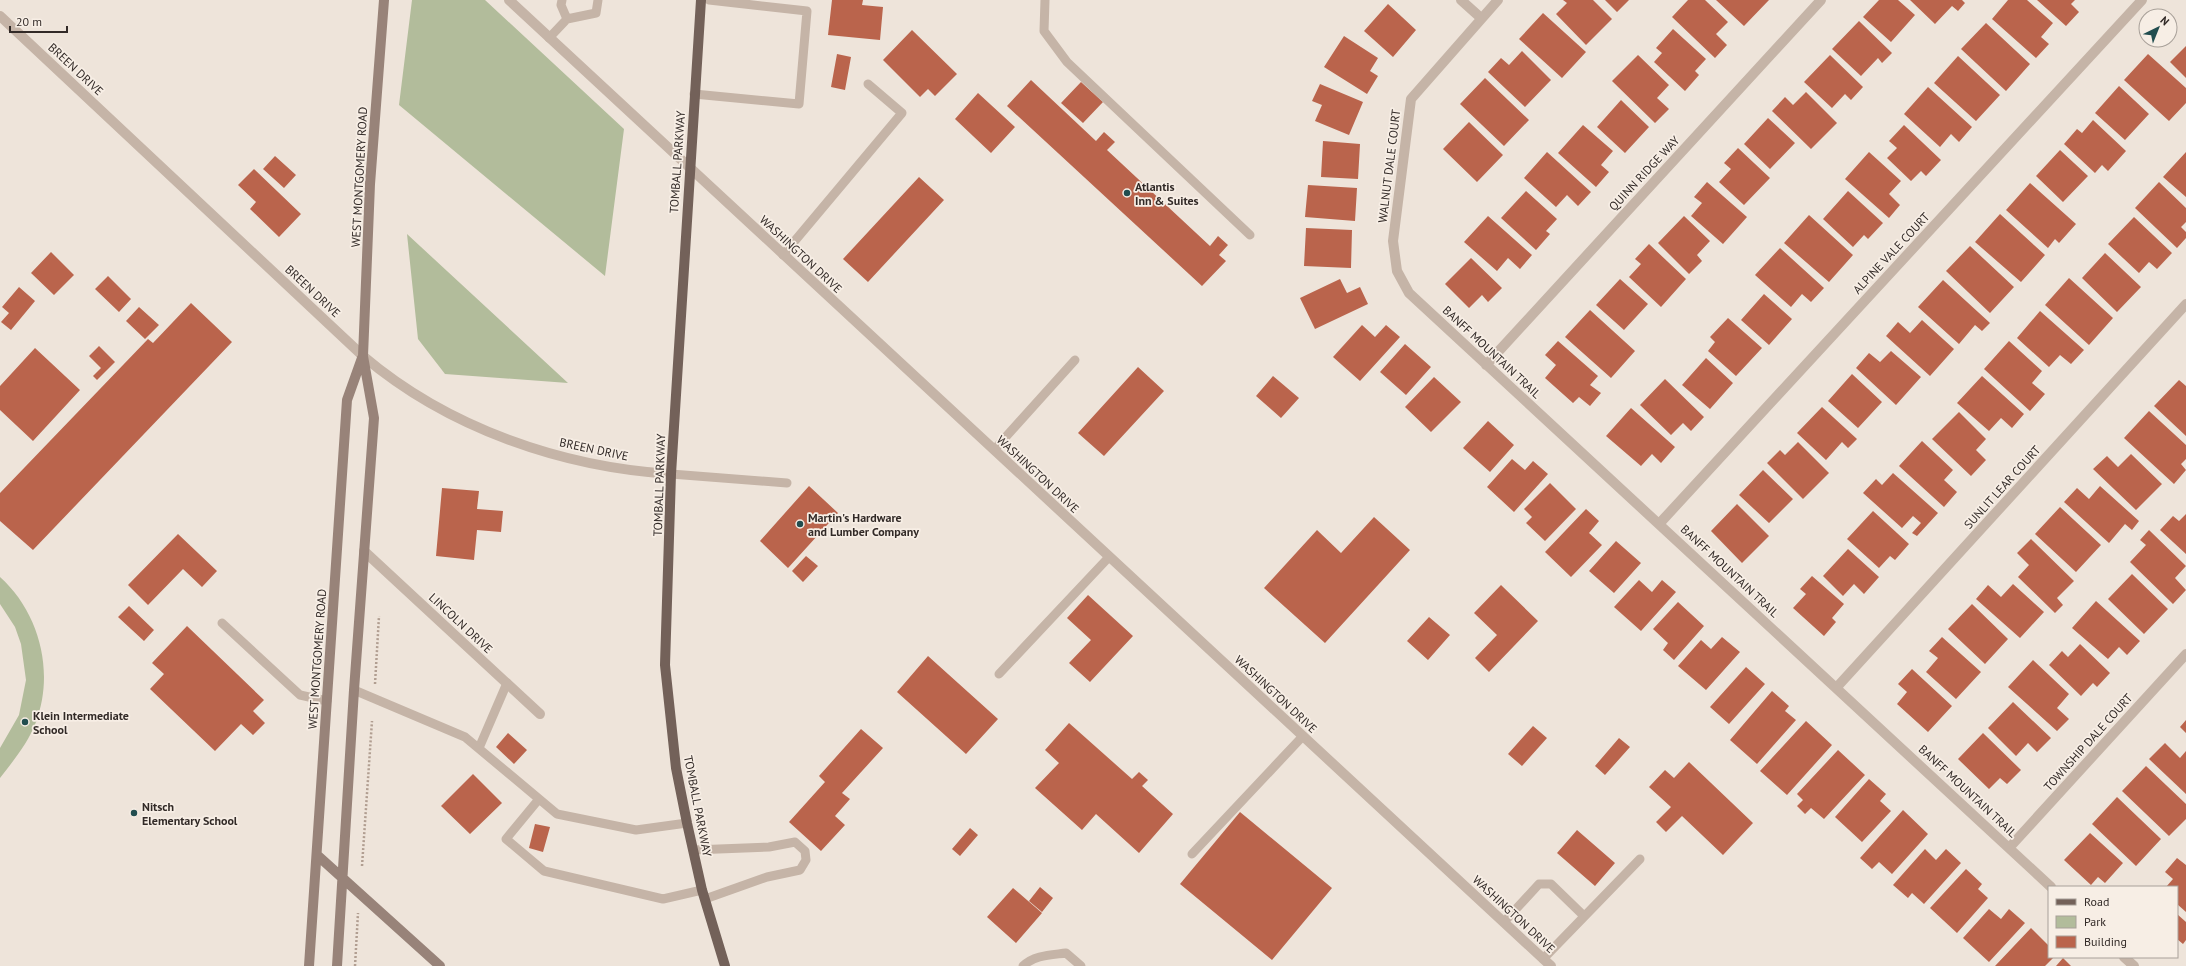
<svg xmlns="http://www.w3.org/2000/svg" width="2186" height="966" viewBox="0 0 2186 966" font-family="'PT Sans',sans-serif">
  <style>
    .green { fill: #b2bc9b }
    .building { fill: #ba644c }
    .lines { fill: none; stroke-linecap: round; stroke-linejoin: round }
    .path { stroke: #b19e91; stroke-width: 2.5; stroke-dasharray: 2 2; stroke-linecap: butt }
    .service { stroke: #c5b4a7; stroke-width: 9 }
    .minor { stroke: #c5b4a7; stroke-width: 10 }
    .tertiary { stroke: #c5b4a7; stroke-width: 10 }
    .secondary { stroke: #988379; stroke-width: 10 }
    .primary { stroke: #736159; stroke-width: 10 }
    .poi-dot { fill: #214d4f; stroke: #f7eee5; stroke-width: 1.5 }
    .labels { text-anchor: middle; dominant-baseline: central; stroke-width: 3.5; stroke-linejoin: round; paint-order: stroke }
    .street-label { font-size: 12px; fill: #322a27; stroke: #f7eee5 }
    .poi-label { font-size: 12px; font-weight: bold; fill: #322a27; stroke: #f7eee5; text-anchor: start }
  </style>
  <rect width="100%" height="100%" fill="#eee4da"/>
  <path class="green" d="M 412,0 L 485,0 L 624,129 L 605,276 L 399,105 Z
    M 407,234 L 568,383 L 445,374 L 418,339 Z
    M 0,577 C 39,612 55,671 36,722 C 28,743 14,760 0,778 L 0,748 L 19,715 L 26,680 L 21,644 L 15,627 L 0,604 Z"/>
  <path class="building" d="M 832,0 L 863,0 L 862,5 L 883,7 L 880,40 L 828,35 Z
    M 1563,0 L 1593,0 L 1612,19 L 1586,45 L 1556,14 L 1567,3 Z
    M 1605,0 L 1629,0 L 1617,12 Z
    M 1688,0 L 1705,0 L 1728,22 L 1716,34 L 1727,45 L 1715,58 L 1672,17 Z
    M 1716,0 L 1769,0 L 1744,26 Z
    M 1879,0 L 1898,0 L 1915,15 L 1891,42 L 1863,17 Z
    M 1910,0 L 1962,0 L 1965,3 L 1958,11 L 1952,6 L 1935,24 Z
    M 2008,0 L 2027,0 L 2053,23 L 2041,37 L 2049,44 L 2036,58 L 1992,19 Z
    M 2037,0 L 2075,0 L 2071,4 L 2079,12 L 2066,26 Z
    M 1388,4 L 1416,30 L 1393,57 L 1364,31 Z
    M 1543,13 L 1586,52 L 1562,78 L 1519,39 Z
    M 1859,21 L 1892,53 L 1882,63 L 1878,58 L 1861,76 L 1832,49 Z
    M 1986,23 L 2030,64 L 2006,91 L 1961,49 Z
    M 1673,29 L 1706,59 L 1695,71 L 1699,75 L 1685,91 L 1654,62 L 1662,53 L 1656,48 Z
    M 912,30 L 957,74 L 935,96 L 928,89 L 920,97 L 883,60 Z
    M 1344,36 L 1378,58 L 1370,71 L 1378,76 L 1367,94 L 1324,67 Z
    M 2186,46 L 2186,78 L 2170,62 Z
    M 1522,51 L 1551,80 L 1525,107 L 1488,72 L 1501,58 L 1509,65 Z
    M 837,54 L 851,57 L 845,90 L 831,87 Z
    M 2148,54 L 2186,88 L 2186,103 L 2169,121 L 2124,80 Z
    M 1638,55 L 1669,85 L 1657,98 L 1669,109 L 1655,123 L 1612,81 Z
    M 1830,55 L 1863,87 L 1851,100 L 1845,94 L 1832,108 L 1804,82 Z
    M 1958,56 L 2000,95 L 1976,121 L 1934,83 Z
    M 1485,78 L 1529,120 L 1504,146 L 1460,104 Z
    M 1031,80 L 1096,141 L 1104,132 L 1115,142 L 1107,150 L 1210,246 L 1218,236 L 1228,245 L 1219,255 L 1226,261 L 1202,286 L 1007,106 Z
    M 1081,82 L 1103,102 L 1083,123 L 1061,103 Z
    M 1320,84 L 1363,102 L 1349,135 L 1315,121 L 1322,105 L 1312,101 Z
    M 2119,86 L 2149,114 L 2125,140 L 2095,113 Z
    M 1928,87 L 1972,127 L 1959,142 L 1951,134 L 1940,147 L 1904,114 Z
    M 1806,92 L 1837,123 L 1811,149 L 1772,111 L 1785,97 L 1793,105 Z
    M 978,93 L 1015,127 L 991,153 L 955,119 Z
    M 1621,100 L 1649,127 L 1625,153 L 1597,127 Z
    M 1768,118 L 1795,143 L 1770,169 L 1744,144 Z
    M 2093,120 L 2126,151 L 2108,171 L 2102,165 L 2095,173 L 2064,144 L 2077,129 L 2082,133 Z
    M 1469,122 L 1503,155 L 1477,182 L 1443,149 Z
    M 1583,125 L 1613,151 L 1601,165 L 1609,172 L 1596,187 L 1558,153 Z
    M 1904,125 L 1941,160 L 1926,176 L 1921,171 L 1911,181 L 1887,158 L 1897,148 L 1889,141 Z
    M 1323,141 L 1360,144 L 1358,179 L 1321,177 Z
    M 1738,148 L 1770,178 L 1744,205 L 1719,182 L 1731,169 L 1724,163 Z
    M 2060,150 L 2088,176 L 2063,202 L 2036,176 Z
    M 1547,152 L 1591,192 L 1578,206 L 1567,195 L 1556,207 L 1524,178 Z
    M 1869,152 L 1901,181 L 1889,194 L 1900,205 L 1889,218 L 1845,179 Z
    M 2186,152 L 2186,197 L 2163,177 Z
    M 275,156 L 296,175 L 284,188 L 263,169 Z
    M 254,169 L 301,214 L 279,237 L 250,209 L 256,202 L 238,185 Z
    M 919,177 L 944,200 L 868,282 L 843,259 Z
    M 1707,182 L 1747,217 L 1723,244 L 1691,216 L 1702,203 L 1694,197 Z
    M 2159,182 L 2186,208 L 2186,222 L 2181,227 L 2186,232 L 2186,238 L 2177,248 L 2135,208 Z
    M 2030,183 L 2076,224 L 2059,243 L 2055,239 L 2048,248 L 2006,210 Z
    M 1308,185 L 1357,188 L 1355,221 L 1305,217 Z
    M 1526,191 L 1557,219 L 1546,231 L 1550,234 L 1536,250 L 1501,218 Z
    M 1848,191 L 1883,223 L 1868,239 L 1864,235 L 1853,247 L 1823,219 Z
    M 2000,214 L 2045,255 L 2021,282 L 1975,242 Z
    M 1809,215 L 1853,255 L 1829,282 L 1784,243 Z
    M 1488,216 L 1532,255 L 1520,269 L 1508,258 L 1497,271 L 1464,242 Z
    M 1684,216 L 1710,241 L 1697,255 L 1702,261 L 1689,274 L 1658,243 Z
    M 2134,217 L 2172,253 L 2157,269 L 2149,262 L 2139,273 L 2108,244 Z
    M 1306,228 L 1352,230 L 1351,268 L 1304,266 Z
    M 1649,244 L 1686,279 L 1661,307 L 1629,277 L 1641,264 L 1635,259 Z
    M 1970,246 L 2014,287 L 1990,313 L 1946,271 Z
    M 1780,248 L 1824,288 L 1811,302 L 1802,294 L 1791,307 L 1755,275 Z
    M 51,252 L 74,275 L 54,295 L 31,273 Z
    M 2105,253 L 2141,287 L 2117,312 L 2082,278 Z
    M 1471,258 L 1502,288 L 1488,302 L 1482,295 L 1469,308 L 1445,284 Z
    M 108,276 L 131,299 L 119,312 L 95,289 Z
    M 2069,278 L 2113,318 L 2089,345 L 2045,305 Z
    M 1340,279 L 1347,293 L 1360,287 L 1368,304 L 1315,329 L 1300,298 Z
    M 1620,279 L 1648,304 L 1624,330 L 1596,305 Z
    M 1943,280 L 1990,323 L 1982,331 L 1975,325 L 1959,344 L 1918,307 Z
    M 19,287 L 35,301 L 11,330 L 1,322 L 9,313 L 2,307 Z
    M 1764,294 L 1792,319 L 1769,345 L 1741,320 Z
    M 191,303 L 232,342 L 33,550 L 0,521 L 0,493 L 148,339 L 153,343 Z
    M 139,307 L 159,325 L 145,339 L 126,321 Z
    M 1590,310 L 1635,351 L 1611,378 L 1565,337 Z
    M 2040,311 L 2084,350 L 2071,364 L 2060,355 L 2049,367 L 2017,338 Z
    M 1728,318 L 1762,348 L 1736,376 L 1708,351 L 1715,342 L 1710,337 Z
    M 1922,320 L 1954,349 L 1930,376 L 1886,336 L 1898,322 L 1910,333 Z
    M 1362,325 L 1375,337 L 1386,325 L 1400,337 L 1360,381 L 1333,357 Z
    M 1558,341 L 1598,376 L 1590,385 L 1601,393 L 1590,406 L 1579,397 L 1573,403 L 1545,378 L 1556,365 L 1545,355 Z
    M 2009,341 L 2042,371 L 2032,383 L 2045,394 L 2030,411 L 1984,369 Z
    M 1405,344 L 1431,367 L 1406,395 L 1380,372 Z
    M 99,346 L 115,362 L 97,380 L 93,376 L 101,368 L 89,356 Z
    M 35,348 L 80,390 L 33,441 L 0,410 L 0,386 Z
    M 1891,351 L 1921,377 L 1896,405 L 1856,368 L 1869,353 L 1880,362 Z
    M 1706,358 L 1733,383 L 1710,409 L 1682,385 Z
    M 1138,367 L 1164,391 L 1104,456 L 1078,433 Z
    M 1852,374 L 1882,402 L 1858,428 L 1828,401 Z
    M 1273,376 L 1299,398 L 1281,418 L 1256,396 Z
    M 1982,376 L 2024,414 L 2012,428 L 2001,418 L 1989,431 L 1957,403 Z
    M 1434,377 L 1461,402 L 1431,432 L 1405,407 Z
    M 1665,379 L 1704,417 L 1691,431 L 1683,423 L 1671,435 L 1640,405 Z
    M 2179,380 L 2186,386 L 2186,436 L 2154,406 Z
    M 1822,407 L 1857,439 L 1848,448 L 1842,442 L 1826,460 L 1797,433 Z
    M 1631,408 L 1675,447 L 1661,463 L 1652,454 L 1641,466 L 1606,436 Z
    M 2149,411 L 2186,445 L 2186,459 L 2181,464 L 2186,470 L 2174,484 L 2124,438 Z
    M 1959,412 L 1986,439 L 1976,450 L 1986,460 L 1971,476 L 1932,439 Z
    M 1488,421 L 1514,445 L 1490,472 L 1463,448 Z
    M 1922,441 L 1953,470 L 1944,480 L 1957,492 L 1944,507 L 1899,466 Z
    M 1798,442 L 1829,473 L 1803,499 L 1767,463 L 1780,450 L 1785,455 Z
    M 2131,454 L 2162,484 L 2136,510 L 2093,469 L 2107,456 L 2118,467 Z
    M 1512,459 L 1525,470 L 1533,461 L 1548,474 L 1514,512 L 1487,487 Z
    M 1763,470 L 1793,499 L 1769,523 L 1739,495 Z
    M 1893,473 L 1938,513 L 1917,536 L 1912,533 L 1921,523 L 1913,516 L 1902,528 L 1863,493 L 1876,479 L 1882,485 Z
    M 1550,483 L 1576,509 L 1545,541 L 1526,523 L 1532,517 L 1524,509 Z
    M 809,486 L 838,513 L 788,568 L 760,541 Z
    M 2100,486 L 2139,521 L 2132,530 L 2125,524 L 2109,543 L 2064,502 L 2077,488 L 2089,499 Z
    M 442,488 L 479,491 L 477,509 L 503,511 L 501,532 L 477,530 L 474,560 L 436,556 Z
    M 1737,504 L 1769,536 L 1742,563 L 1711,531 Z
    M 2060,507 L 2101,545 L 2076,572 L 2035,534 Z
    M 1586,509 L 1599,521 L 1589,533 L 1602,545 L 1571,577 L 1545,552 Z
    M 1873,511 L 1909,544 L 1895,560 L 1890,556 L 1879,568 L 1847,539 Z
    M 2186,514 L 2186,554 L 2160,530 L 2173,516 L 2179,521 Z
    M 1374,517 L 1410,550 L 1325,643 L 1264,588 L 1317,530 L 1341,553 Z
    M 2149,530 L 2186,566 L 2175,578 L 2186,590 L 2173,604 L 2130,562 L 2146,545 L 2140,540 Z
    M 178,534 L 217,571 L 202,587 L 183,569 L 148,605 L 128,585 Z
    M 2031,539 L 2074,581 L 2057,598 L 2063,605 L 2055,613 L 2018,577 L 2029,565 L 2017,553 Z
    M 1616,541 L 1641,563 L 1614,593 L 1589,571 Z
    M 1848,549 L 1879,577 L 1864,594 L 1854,584 L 1843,596 L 1823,576 Z
    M 806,556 L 818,566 L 803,582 L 792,571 Z
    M 2132,574 L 2168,609 L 2144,634 L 2108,599 Z
    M 1812,576 L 1844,604 L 1832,618 L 1836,622 L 1824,636 L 1793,608 L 1806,594 L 1800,589 Z
    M 1639,580 L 1652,592 L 1662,580 L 1676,592 L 1641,631 L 1614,607 Z
    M 2013,584 L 2044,612 L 2020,638 L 1976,599 L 1988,585 L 2001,597 Z
    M 1501,585 L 1538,621 L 1489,672 L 1475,658 L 1497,635 L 1474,613 Z
    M 1088,595 L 1133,636 L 1090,682 L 1069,663 L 1091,640 L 1067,618 Z
    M 2096,601 L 2140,641 L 2127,655 L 2119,647 L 2108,659 L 2072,628 Z
    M 1678,602 L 1704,626 L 1674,660 L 1663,650 L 1668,643 L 1653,629 Z
    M 1972,604 L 2008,639 L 1985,664 L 1948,629 Z
    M 129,606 L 154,630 L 144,641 L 118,617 Z
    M 1429,617 L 1450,635 L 1428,660 L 1407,641 Z
    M 187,626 L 264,700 L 253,711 L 265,723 L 253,735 L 241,724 L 215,751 L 150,689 L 164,674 L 152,663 Z
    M 1722,637 L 1740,652 L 1706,690 L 1678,666 L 1701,640 L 1711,649 Z
    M 1942,637 L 1981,672 L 1956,699 L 1926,672 L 1938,658 L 1929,651 Z
    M 2080,644 L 2110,673 L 2097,687 L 2093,683 L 2081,696 L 2049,665 L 2062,651 L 2068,657 Z
    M 928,656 L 998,719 L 966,754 L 897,692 Z
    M 2033,660 L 2069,694 L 2057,708 L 2069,719 L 2057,731 L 2008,687 Z
    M 1746,667 L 1765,684 L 1729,724 L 1710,707 Z
    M 1912,669 L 1952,706 L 1928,732 L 1897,704 L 1907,692 L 1898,684 Z
    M 1772,691 L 1789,706 L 1785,711 L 1796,720 L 1757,764 L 1730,740 Z
    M 2013,702 L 2051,738 L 2037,752 L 2028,743 L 2016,756 L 1988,728 Z
    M 2186,720 L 2186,733 L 2180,727 Z
    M 1806,721 L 1832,745 L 1787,795 L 1760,771 Z
    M 1069,723 L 1132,779 L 1139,772 L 1148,780 L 1142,786 L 1173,814 L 1139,853 L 1096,814 L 1082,830 L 1035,788 L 1059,763 L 1045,750 Z
    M 1533,726 L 1547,738 L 1522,766 L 1508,754 Z
    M 861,729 L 883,748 L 842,793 L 850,799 L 835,816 L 845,825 L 821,851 L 789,822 L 825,782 L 819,776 Z
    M 508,733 L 527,750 L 514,764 L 496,747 Z
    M 1983,733 L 2021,770 L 2007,784 L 2000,778 L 1989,789 L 1958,759 Z
    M 1619,738 L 1630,747 L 1605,775 L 1595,766 Z
    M 2165,743 L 2180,758 L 2186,751 L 2186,794 L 2149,759 Z
    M 1838,750 L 1865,775 L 1824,819 L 1811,808 L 1805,814 L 1797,806 L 1803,800 L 1797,794 Z
    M 1689,762 L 1753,823 L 1723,855 L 1682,816 L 1666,832 L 1656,822 L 1671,807 L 1649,787 L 1665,770 L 1674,778 Z
    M 2146,766 L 2186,804 L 2186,819 L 2169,836 L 2122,791 Z
    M 473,774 L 502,803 L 470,834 L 441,806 Z
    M 1869,779 L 1886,794 L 1880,801 L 1891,811 L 1862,842 L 1835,817 Z
    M 2117,797 L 2161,839 L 2136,866 L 2092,824 Z
    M 1903,810 L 1928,834 L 1892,874 L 1879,862 L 1872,869 L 1860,858 Z
    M 1240,812 L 1332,888 L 1272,960 L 1180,884 Z
    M 535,824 L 550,827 L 543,852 L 529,848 Z
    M 970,828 L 978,835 L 960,856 L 952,849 Z
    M 1577,830 L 1615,863 L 1595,886 L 1557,853 Z
    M 2090,833 L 2123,863 L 2105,883 L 2098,877 L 2091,885 L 2064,860 Z
    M 1925,849 L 1936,860 L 1946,849 L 1961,863 L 1924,904 L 1912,893 L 1908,898 L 1893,885 Z
    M 2177,858 L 2186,865 L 2186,912 L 2177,904 L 2177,887 L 2166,887 L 2173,879 L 2165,872 Z
    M 1966,869 L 1982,884 L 1978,889 L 1988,898 L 1957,933 L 1930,908 Z
    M 1040,887 L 1053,898 L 1042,912 L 1029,901 Z
    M 1013,888 L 1042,913 L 1016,943 L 987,917 Z
    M 1989,909 L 2001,919 L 2009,909 L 2025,923 L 1989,962 L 1963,938 Z
    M 2177,914 L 2186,922 L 2186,940 L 2183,944 L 2177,939 Z
    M 2031,928 L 2049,946 L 2049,957 L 2054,957 L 2045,966 L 1995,966 Z
    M 2063,958 L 2071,966 L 2056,966 Z"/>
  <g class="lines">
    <path class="path" d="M 375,684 L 379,616
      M 362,866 L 372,721
      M 355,966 L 358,913"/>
    <path class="service" d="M 1045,0 L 1044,31 L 1067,62 L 1250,235
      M 567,19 L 596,13 L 598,0
      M 549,38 L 567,19 L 561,5 L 562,0
      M 694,94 L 799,104 L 807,11 L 709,0
      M 783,255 L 902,113 L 868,84
      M 994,450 L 1075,360
      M 671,474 L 787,483
      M 222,623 L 300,695 L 327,701
      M 999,674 L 1109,557
      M 354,690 L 465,737 L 557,814 L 636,830 L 687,823
      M 479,748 L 507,683
      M 539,799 L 506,839 L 544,871 L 663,899 L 702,890
      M 693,850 L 769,847 L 795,842 L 805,851 L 806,860 L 800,870 L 767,877 L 705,899
      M 1192,854 L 1303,736
      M 1504,922 L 1539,884 L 1551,884 L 1584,916
      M 1543,959 L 1640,859
      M 1023,966 C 1034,955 1051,955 1066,953 L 1081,966"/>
    <path class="minor" d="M 509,0 L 1551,966
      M 1461,0 L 1481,18
      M 1498,0 L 1411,99 L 1393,241 L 1397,271 L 1409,293 L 2051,887
      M 1486,365 L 1821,0
      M 1659,524 L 2142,0
      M 364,551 L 540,714
      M 1837,687 L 2186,304
      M 2009,848 L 2186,654
      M 2124,957 L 2134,966"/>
    <path class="tertiary" d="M 0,16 L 363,356 C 448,428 561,467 671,474"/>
    <path class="secondary" d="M 317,855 L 440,966
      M 309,966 L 347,400 L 362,358
      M 337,966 L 354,690 L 374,418 L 363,356 L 370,184 L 384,0"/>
    <path class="primary" d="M 701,0 L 671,474 L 665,665 L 676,768 L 687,823 L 702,890 L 725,966"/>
  </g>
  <g class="poi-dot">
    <circle cx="1127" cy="193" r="4"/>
    <circle cx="800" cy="524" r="4"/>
    <circle cx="25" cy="722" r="4"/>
    <circle cx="134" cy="813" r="4"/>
  </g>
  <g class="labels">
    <g class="street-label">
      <text transform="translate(76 69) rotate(43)">BREEN DRIVE</text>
      <text transform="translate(677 162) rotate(-86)">TOMBALL PARKWAY</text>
      <text transform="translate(1389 166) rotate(-83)">WALNUT DALE COURT</text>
      <text transform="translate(1644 173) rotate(-47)">QUINN RIDGE WAY</text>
      <text transform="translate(359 177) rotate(-87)">WEST MONTGOMERY ROAD</text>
      <text transform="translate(1891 253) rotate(-47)">ALPINE VALE COURT</text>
      <text transform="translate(801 254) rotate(43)">WASHINGTON DRIVE</text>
      <text transform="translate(313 291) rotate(43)">BREEN DRIVE</text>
      <text transform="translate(1492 352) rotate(43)">BANFF MOUNTAIN TRAIL</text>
      <text transform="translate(594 449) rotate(12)">BREEN DRIVE</text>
      <text transform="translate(1038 474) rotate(43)">WASHINGTON DRIVE</text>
      <text transform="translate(659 485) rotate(-88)">TOMBALL PARKWAY</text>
      <text transform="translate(2002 487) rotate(-48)">SUNLIT LEAR COURT</text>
      <text transform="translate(1730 571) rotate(43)">BANFF MOUNTAIN TRAIL</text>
      <text transform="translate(461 623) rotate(43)">LINCOLN DRIVE</text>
      <text transform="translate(317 659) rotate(-86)">WEST MONTGOMERY ROAD</text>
      <text transform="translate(1276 694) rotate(43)">WASHINGTON DRIVE</text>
      <text transform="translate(2088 742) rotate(-48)">TOWNSHIP DALE COURT</text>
      <text transform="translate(1968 791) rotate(43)">BANFF MOUNTAIN TRAIL</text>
      <text transform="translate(698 806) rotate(79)">TOMBALL PARKWAY</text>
      <text transform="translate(1514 914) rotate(43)">WASHINGTON DRIVE</text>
    </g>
    <g class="poi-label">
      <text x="1135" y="186">Atlantis<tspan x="1135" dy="14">Inn &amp; Suites</tspan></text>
      <text x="808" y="517">Martin's Hardware<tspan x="808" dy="14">and Lumber Company</tspan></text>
      <text x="33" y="715">Klein Intermediate<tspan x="33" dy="14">School</tspan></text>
      <text x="142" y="806">Nitsch<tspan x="142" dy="14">Elementary School</tspan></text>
    </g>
  </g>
  <rect x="2048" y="886" width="130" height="72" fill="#f7eee5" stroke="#a8a099"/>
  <rect x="2056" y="899" width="20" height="6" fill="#736159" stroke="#a8a099"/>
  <text x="2084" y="906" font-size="12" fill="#322a27">Road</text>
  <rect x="2056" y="916" width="20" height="12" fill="#b2bc9b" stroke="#a8a099"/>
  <text x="2084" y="926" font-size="12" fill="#322a27">Park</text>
  <rect x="2056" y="936" width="20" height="12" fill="#ba644c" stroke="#a8a099"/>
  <text x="2084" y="946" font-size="12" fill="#322a27">Building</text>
  <g transform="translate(2158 28) rotate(43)"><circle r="19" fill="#f7eee5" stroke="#a8a099"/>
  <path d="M0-3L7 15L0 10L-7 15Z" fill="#214d4f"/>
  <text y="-6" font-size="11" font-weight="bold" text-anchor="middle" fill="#322a27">N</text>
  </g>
  <path d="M10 26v6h57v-6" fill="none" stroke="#322a27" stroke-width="2"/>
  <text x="16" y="26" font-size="12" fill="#322a27" stroke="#f7eee5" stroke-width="3" paint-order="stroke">20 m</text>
</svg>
